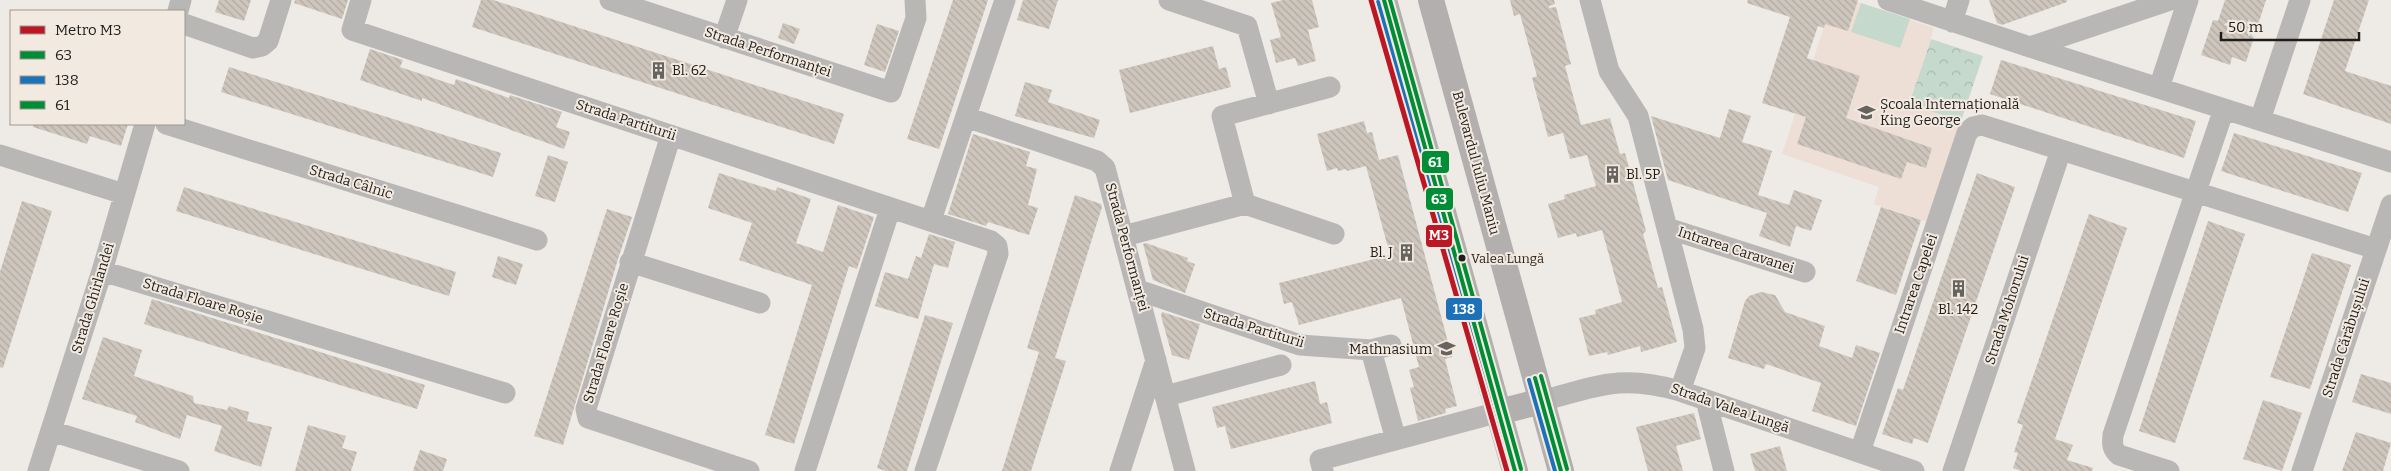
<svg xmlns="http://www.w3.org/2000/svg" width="2391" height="471" viewBox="0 0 2391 471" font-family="Bitter,serif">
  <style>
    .education { fill: #edded6 }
    .park { fill: url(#park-crowns) }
    .garden { fill: #c5dacd }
    .building { fill: url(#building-back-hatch) }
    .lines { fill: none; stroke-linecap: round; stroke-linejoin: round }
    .minor { stroke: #b9b7b5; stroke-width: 21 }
    .major { stroke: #b2afae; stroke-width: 26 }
    .bus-1-casing { stroke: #f2eae1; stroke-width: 8 }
    .bus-2-casing { stroke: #f2eae1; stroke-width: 8 }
    .bus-3-casing { stroke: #f2eae1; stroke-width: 8 }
    .bus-1 { stroke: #008d36; stroke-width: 4 }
    .bus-2 { stroke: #1d71b8; stroke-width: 4 }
    .bus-3 { stroke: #008d36; stroke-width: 4 }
    .metro-1-casing { stroke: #f2eae1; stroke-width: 9 }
    .metro-1 { stroke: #bc1725; stroke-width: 5 }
    .bus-dot { fill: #1f1c19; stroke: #f2eae1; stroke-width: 2 }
    .labels { text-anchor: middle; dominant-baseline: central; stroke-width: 4; stroke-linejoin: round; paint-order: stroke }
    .bus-label { font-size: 13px; fill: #1f1c19; stroke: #f2eae1; text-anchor: start }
    .street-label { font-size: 14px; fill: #1f1c19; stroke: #f2eae1 }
    .poi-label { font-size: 14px; fill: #1f1c19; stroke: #f2eae1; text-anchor: start }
    .line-badge { stroke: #f2eae1; stroke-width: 2 }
    .badge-label { font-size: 14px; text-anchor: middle; font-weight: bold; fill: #fff }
  </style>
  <defs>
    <pattern id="park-crowns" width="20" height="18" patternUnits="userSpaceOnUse" patternTransform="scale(1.25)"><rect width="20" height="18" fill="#c5dacd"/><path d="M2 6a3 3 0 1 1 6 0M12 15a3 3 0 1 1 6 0" fill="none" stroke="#a9baaf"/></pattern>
    <pattern id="building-back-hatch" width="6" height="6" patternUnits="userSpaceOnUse" patternTransform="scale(1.25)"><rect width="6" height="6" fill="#cec6bd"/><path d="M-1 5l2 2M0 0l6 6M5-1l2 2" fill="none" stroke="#b0aaa2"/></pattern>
  </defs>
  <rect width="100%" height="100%" fill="#eeeae5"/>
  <path class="education" d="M 1852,0 L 1934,28 L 1909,103 L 1961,121 L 1928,222 L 1874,204 L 1879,187 L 1782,154 L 1825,24 Z"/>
  <path class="park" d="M 1931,39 L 1983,56 L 1961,121 L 1909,104 Z"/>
  <path class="garden" d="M 1861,3 L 1910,19 L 1900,48 L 1851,32 Z"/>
  <path class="building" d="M 219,0 L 251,0 L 244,21 L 215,12 Z
    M 295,0 L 348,0 L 342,19 L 294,3 Z
    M 481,0 L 493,0 L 844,114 L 834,144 L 472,27 Z
    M 953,0 L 988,0 L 939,149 L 907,139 Z
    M 1023,0 L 1058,0 L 1049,29 L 1017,20 Z
    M 1283,0 L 1312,0 L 1319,27 L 1308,30 L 1316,61 L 1298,66 L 1295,58 L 1276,63 L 1270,40 L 1281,37 L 1271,3 Z
    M 1510,0 L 1554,0 L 1555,4 L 1549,6 L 1549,8 L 1556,7 L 1571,64 L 1565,66 L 1581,125 L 1610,118 L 1620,154 L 1625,153 L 1646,231 L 1643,234 L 1658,288 L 1662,287 L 1677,342 L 1641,352 L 1640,346 L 1608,355 L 1607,352 L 1589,356 L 1579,318 L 1596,314 L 1595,310 L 1622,302 L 1602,230 L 1577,237 L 1576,233 L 1558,238 L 1548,204 L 1565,199 L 1564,195 L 1596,186 L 1587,155 L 1570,159 L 1563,133 L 1548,137 L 1532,78 L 1537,76 L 1520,14 L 1514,16 Z
    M 1748,0 L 1858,0 L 1848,31 L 1825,24 L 1824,28 L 1818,26 L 1807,58 L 1860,76 L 1846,118 L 1932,148 L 1926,168 L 1907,162 L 1901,179 L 1797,144 L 1806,117 L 1762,103 L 1790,17 L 1747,3 Z
    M 1989,0 L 2067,0 L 2067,2 L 2002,25 L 1997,23 Z
    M 2225,0 L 2266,0 L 2246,62 L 2232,57 L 2230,65 L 2201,55 L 2213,20 L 2218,21 Z
    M 2334,0 L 2369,0 L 2345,71 L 2391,86 L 2391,124 L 2303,94 Z
    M 783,23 L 800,29 L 794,44 L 778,38 Z
    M 877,24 L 899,31 L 885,72 L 864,65 Z
    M 1213,46 L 1219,69 L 1226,67 L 1231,87 L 1130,113 L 1119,70 Z
    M 370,49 L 403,60 L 400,67 L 454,85 L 456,79 L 509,98 L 510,95 L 562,112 L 556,127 L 570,132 L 564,149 L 422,98 L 422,101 L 360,80 Z
    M 2001,60 L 2196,121 L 2184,158 L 1990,94 Z
    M 229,67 L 501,153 L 493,177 L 221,92 Z
    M 1025,82 L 1052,90 L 1048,102 L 1100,120 L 1094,138 L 1015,116 Z
    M 1729,109 L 1751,116 L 1742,142 L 1772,151 L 1758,195 L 1789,205 L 1794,190 L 1822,200 L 1811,231 L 1796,226 L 1790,247 L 1759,236 L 1767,213 L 1668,180 L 1651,116 L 1720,138 Z
    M 1364,121 L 1367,133 L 1372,132 L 1379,160 L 1398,155 L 1452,357 L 1445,359 L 1457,406 L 1445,409 L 1446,413 L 1418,421 L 1410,388 L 1414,387 L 1409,370 L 1419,367 L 1401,298 L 1299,325 L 1292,302 L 1284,304 L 1279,283 L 1390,255 L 1366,166 L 1347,171 L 1346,169 L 1338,171 L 1337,168 L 1327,171 L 1317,134 Z
    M 33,124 L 128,124 L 121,146 L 90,136 L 87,144 L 33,127 Z
    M 2234,133 L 2362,173 L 2348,212 L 2221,171 Z
    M 973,134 L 1030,152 L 1026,166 L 1037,169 L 1028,205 L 1038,208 L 1029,235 L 988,222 L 986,226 L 948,214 Z
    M 548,155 L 568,162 L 555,202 L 535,196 Z
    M 719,173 L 776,191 L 777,187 L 811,199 L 796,243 L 823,252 L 838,205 L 874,217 L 857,269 L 849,266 L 794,444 L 765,435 L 812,285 L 739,260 L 752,223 L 708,208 Z
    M 1977,173 L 2015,187 L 1928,443 L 1914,438 L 1912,444 L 1882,434 L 1898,388 L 1903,390 Z
    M 184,187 L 456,272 L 449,296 L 176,211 Z
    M 1075,195 L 1101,204 L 1102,207 L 1055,358 L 1066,361 L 1031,471 L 1002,471 L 1039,352 L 1027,348 Z
    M 22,201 L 52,211 L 3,368 L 0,367 L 0,272 Z
    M 1881,207 L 1921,220 L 1896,295 L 1856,281 Z
    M 607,209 L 632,217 L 618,259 L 563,445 L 534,436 Z
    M 2089,214 L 2127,228 L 2055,439 L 2073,445 L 2067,460 L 2093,468 L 2092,471 L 2021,471 L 2013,468 L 2018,453 L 2014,452 L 2023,425 L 2017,423 Z
    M 2208,221 L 2245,234 L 2175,443 L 2139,431 Z
    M 929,234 L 955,242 L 948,268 L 934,264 L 918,319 L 875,306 L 885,272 L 908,279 L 916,256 L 921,258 Z
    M 1146,243 L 1188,258 L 1187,261 L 1195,264 L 1185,293 L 1153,280 L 1143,244 Z
    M 2312,253 L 2351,265 L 2310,389 L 2270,377 Z
    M 498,256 L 523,264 L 516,285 L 492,277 Z
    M 1761,292 L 1775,295 L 1785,312 L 1825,326 L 1819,346 L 1852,358 L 1856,345 L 1880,353 L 1856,426 L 1812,411 L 1821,383 L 1766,364 L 1764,369 L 1728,358 L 1745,301 L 1749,296 Z
    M 152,299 L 425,385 L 417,409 L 144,324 Z
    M 1162,312 L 1200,324 L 1189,360 L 1172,355 L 1161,316 Z
    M 925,315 L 953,323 L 907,471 L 886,471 L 877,468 Z
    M 103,337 L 142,350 L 134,376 L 193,396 L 194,403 L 227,410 L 229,406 L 249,412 L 247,421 L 272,427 L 261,467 L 214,451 L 222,426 L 187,415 L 180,439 L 135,422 L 137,416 L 82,399 Z
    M 2361,374 L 2391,383 L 2391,414 L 2352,402 Z
    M 1315,381 L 1320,404 L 1327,402 L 1332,423 L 1231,449 L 1225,426 L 1217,428 L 1212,407 Z
    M 2263,400 L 2302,413 L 2282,471 L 2243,459 Z
    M 1694,413 L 1701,439 L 1676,446 L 1683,471 L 1648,471 L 1636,427 Z
    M 308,425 L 346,436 L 342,448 L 357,452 L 351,471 L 295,471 Z
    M 2356,432 L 2391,443 L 2383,471 L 2342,471 Z
    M 1780,446 L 1787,471 L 1755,471 L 1750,454 Z
    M 420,450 L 447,459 L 443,471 L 413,471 Z"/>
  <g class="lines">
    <path class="minor" d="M 361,0 L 352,30 L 991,241 L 997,246 L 998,254 L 925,471
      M 610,0 L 891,92 L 916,18 L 915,0
      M 1169,0 L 1247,26 L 1269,104
      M 1590,0 L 1609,71 L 1638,116 L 1693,329 L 1695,348 L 1680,391
      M 1888,0 L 2030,47 L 2170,0
      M 178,11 L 181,0
      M 1952,22 L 1959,0
      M 184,24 L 253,48 L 262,46 L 268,41 L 281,0
      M 724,38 L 737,0
      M 2030,47 L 2391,162
      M 2159,88 L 2188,0
      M 966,117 L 1097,161 L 1105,168 L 1185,471
      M 2260,120 L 2300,0
      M 166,124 L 537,240
      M 671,135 L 586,409 L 588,418 L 749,471
      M 0,155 L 124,194
      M 1245,204 L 1334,234
      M 931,220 L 1005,0
      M 1667,228 L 1805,272
      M 1124,236 L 1245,204 L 1222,116 L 1330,87
      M 630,262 L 760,303
      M 102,271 L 505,393
      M 1138,290 L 1300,345 L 1371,350 L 1391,345
      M 1371,350 L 1396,440
      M 1166,396 L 1281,365
      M 1706,400 L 1724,471
      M 1542,401 C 1598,386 1621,374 1680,391 L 1914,471
      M 51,431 L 179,471
      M 1860,452 L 1967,133 L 1973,127 L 1982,125 L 2376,249
      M 38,471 L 102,271 L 145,124
      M 805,471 L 890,209
      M 1120,471 L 1156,360
      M 1323,471 L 1320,460 L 1499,412
      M 1953,471 L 2061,150
      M 2169,471 L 2119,455 C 2112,449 2112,444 2113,435 L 2224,109
      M 2302,471 L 2391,205"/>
    <path class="major" d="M 1384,0 L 1515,471
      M 1431,0 L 1561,471
      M 1499,412 L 1542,401"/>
    <defs>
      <path id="bus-1" d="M 1384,0 L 1515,471
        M 1535,378 L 1561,471"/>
      <path id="bus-2" d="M 1378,2 L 1509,471
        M 1529,380 L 1555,471"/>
      <path id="bus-3" d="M 1390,0 L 1521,469
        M 1541,376 L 1567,469"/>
    </defs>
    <use href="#bus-1" class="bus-1-casing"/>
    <use href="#bus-2" class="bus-2-casing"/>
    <use href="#bus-3" class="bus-3-casing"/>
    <use href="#bus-1" class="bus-1"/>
    <use href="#bus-2" class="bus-2"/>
    <use href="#bus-3" class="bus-3"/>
    <defs>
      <path id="metro-1" d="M 1371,0 L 1507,471"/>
    </defs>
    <use href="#metro-1" class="metro-1-casing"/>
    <use href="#metro-1" class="metro-1"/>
  </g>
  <defs>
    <symbol id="building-bare" viewBox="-9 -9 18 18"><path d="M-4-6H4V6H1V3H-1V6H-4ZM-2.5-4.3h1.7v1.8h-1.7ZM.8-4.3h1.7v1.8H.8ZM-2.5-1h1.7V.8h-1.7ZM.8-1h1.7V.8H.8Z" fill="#676460" stroke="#f2eae1" stroke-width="2.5" paint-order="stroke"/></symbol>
    <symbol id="school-bare" viewBox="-9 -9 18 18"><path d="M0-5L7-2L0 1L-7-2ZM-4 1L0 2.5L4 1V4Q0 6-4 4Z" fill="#676460" stroke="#f2eae1" stroke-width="2.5" paint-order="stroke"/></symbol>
  </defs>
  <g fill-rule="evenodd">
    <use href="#building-bare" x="646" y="58" width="25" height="25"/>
    <use href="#school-bare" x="1854" y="100" width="25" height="25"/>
    <use href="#building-bare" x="1600" y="162" width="25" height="25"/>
    <use href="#building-bare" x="1394" y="240" width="25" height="25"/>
    <use href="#building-bare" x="1946" y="276" width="25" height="25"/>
    <use href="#school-bare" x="1434" y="336" width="25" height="25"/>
  </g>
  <circle class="bus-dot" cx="1462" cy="258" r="4.5"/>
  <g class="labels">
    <g class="bus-label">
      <text x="1471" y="258">Valea Lungă</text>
    </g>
    <g class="street-label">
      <text transform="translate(768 52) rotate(18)">Strada Performanței</text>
      <text transform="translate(626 120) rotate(18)">Strada Partiturii</text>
      <text transform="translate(1476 163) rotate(75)">Bulevardul Iuliu Maniu</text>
      <text transform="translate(351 182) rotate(17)">Strada Câlnic</text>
      <text transform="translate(1127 247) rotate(75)">Strada Performanței</text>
      <text transform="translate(1736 250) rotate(18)">Intrarea Caravanei</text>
      <text transform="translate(1916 284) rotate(-71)">Intrarea Capelei</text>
      <text transform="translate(93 298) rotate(-73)">Strada Ghirlandei</text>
      <text transform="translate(203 301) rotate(17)">Strada Floare Roșie</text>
      <text transform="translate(2007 310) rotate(-72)">Strada Mohorului</text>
      <text transform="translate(1254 328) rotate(17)">Strada Partiturii</text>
      <text transform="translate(2346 338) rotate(-72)">Strada Cărăbușului</text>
      <text transform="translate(606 343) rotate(-73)">Strada Floare Roșie</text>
      <text transform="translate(1730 408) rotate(19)">Strada Valea Lungă</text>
    </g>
    <g class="poi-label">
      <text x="672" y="70">Bl. 62</text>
      <text x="1880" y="104">Școala Internațională<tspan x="1880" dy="16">King George</tspan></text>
      <text x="1626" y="174">Bl. 5P</text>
      <text x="1393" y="252" text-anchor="end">Bl. J</text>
      <text x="1958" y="309" text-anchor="middle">Bl. 142</text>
      <text x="1432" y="349" text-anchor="end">Mathnasium</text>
    </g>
  </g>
  <g class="line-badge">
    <rect x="1421" y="150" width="29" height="24" rx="5" fill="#008d36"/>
    <rect x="1425" y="187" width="29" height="24" rx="5" fill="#008d36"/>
    <rect x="1425" y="224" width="28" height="24" rx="5" fill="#bc1725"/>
    <rect x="1445" y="297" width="38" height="24" rx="5" fill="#1d71b8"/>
  </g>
  <g class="badge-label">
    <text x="1435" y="167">61</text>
    <text x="1439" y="204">63</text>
    <text x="1439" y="240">M3</text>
    <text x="1464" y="314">138</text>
  </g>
  <rect x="10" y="10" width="175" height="115" fill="#f2eae1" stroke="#9e9891"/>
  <rect x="20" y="26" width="25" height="8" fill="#bc1725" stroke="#9e9891"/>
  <text x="55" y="35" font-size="15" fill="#1f1c19">Metro M3</text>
  <rect x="20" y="51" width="25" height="8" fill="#008d36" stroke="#9e9891"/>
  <text x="55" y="60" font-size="15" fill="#1f1c19">63</text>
  <rect x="20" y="76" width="25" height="8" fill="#1d71b8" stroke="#9e9891"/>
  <text x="55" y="85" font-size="15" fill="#1f1c19">138</text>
  <rect x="20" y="101" width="25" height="8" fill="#008d36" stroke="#9e9891"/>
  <text x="55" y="110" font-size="15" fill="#1f1c19">61</text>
  <path d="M2221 32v8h138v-8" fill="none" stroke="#1f1c19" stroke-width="2.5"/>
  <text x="2228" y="32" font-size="15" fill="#1f1c19" stroke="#f2eae1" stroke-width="4" paint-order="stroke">50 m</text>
</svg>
